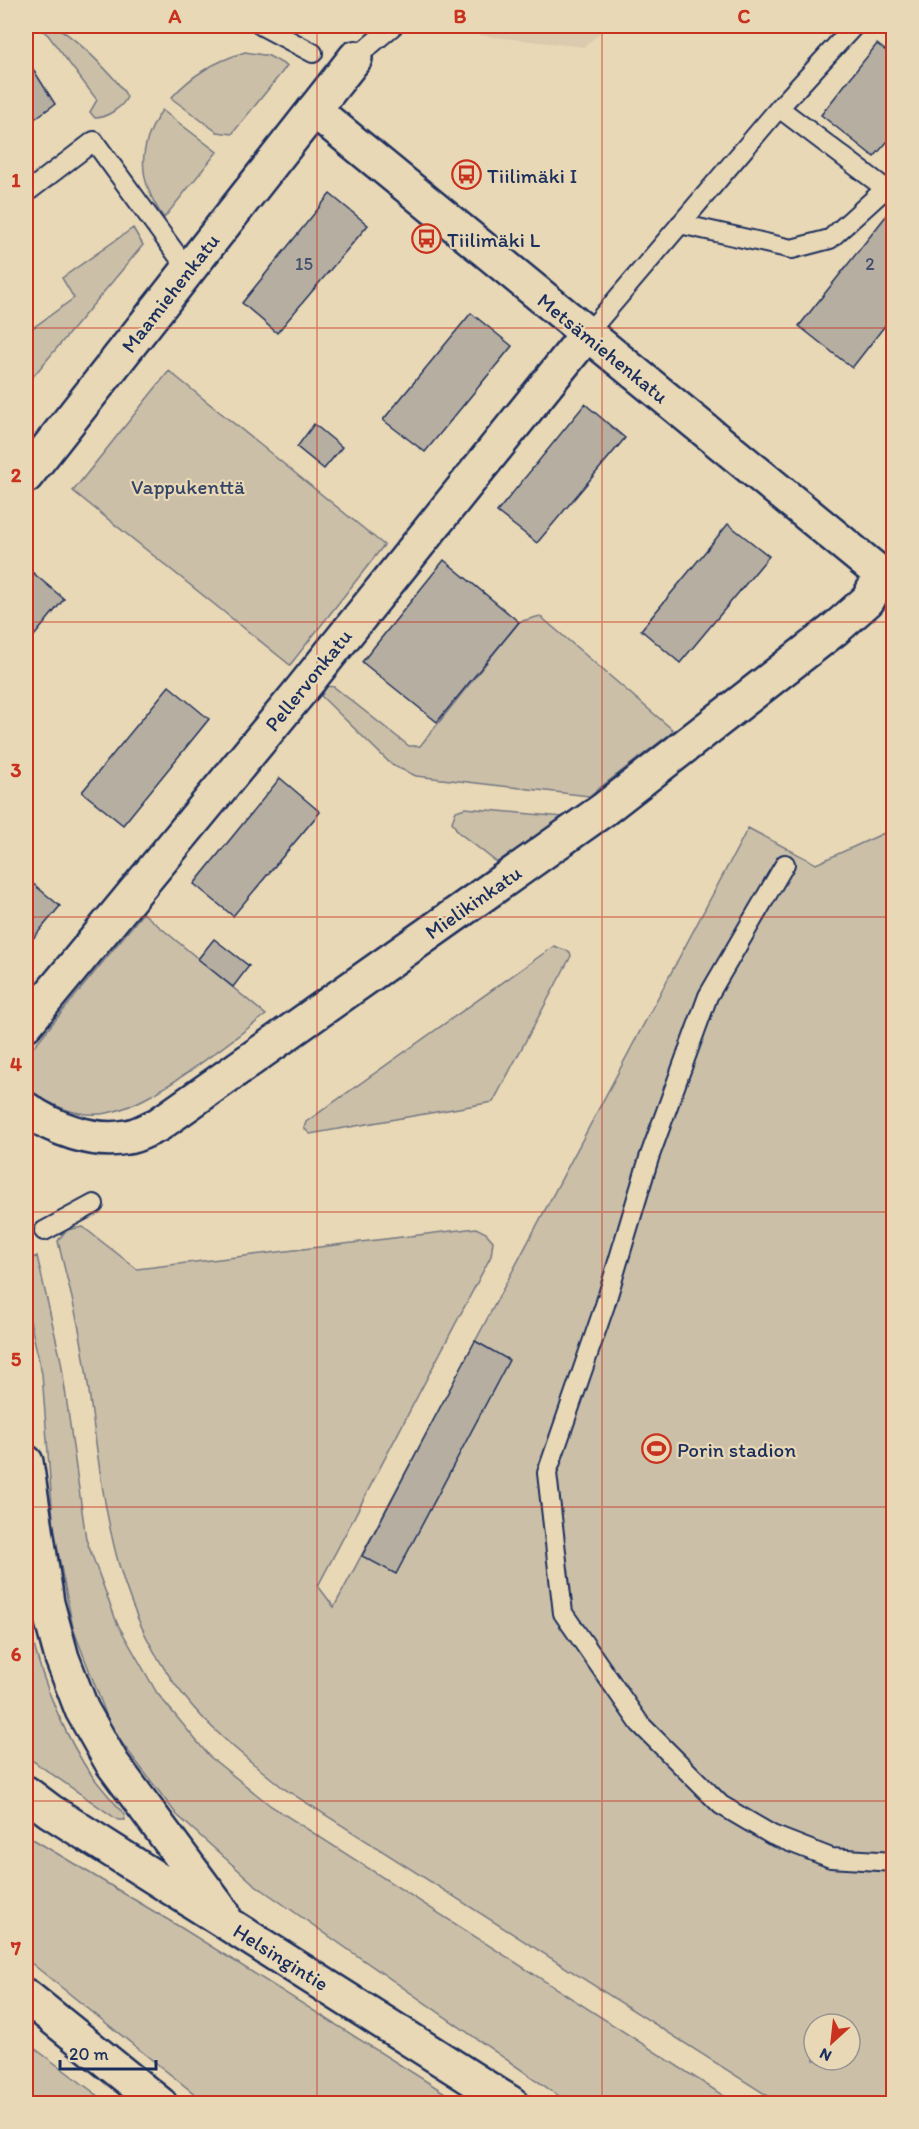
<svg xmlns="http://www.w3.org/2000/svg" width="919" height="2129" viewBox="0 0 919 2129" font-family="Itim,sans-serif">
  <style>
    .built { fill: #dacbaf }
    .green { fill: #cbbfa8; stroke: #737783; stroke-width: 1.5; fill-rule: evenodd }
    .building { fill: #b6aea0; stroke: #1b2f5e; stroke-width: 1.5 }
    .lines { fill: none; stroke-linecap: round; stroke-linejoin: round }
    .service-casing { stroke: #1b2f5e; stroke-width: 22 }
    .minor-casing { stroke: #1b2f5e; stroke-width: 38 }
    .secondary-casing { stroke: #1b2f5e; stroke-width: 38 }
    .primary-casing { stroke: #1b2f5e; stroke-width: 38 }
    .trunk-casing { stroke: #1b2f5e; stroke-width: 38 }
    .service { stroke: #e9d8b5; stroke-width: 18 }
    .minor { stroke: #e9d8b5; stroke-width: 33 }
    .secondary { stroke: #e9d8b5; stroke-width: 33 }
    .primary { stroke: #e9d8b5; stroke-width: 33 }
    .trunk { stroke: #e9d8b5; stroke-width: 33 }
    .grid { fill: none; stroke: #c8321e; stroke-width: 1.5; stroke-opacity: 0.55 }
    .labels { text-anchor: middle; dominant-baseline: central; stroke-width: 4.5; stroke-linejoin: round; paint-order: stroke }
    .number-label { font-size: 18px; fill: #424f6e }
    .poi-label { font-size: 21px; fill: #1b2f5e; stroke: #e9d8b5; text-anchor: start }
    .street-label { font-size: 21px; fill: #1b2f5e; stroke: #e9d8b5 }
    .park-label { font-size: 21px; fill: #354569; stroke: #e9d8b5 }
    .neatline { fill: none; stroke: #c8321e; stroke-width: 2 }
    .grid-label { font-size: 20px; text-anchor: middle; font-weight: bold; fill: #c8321e }
  </style>
  <rect width="100%" height="100%" fill="#e9d8b5"/>
  <filter id="ink" filterUnits="userSpaceOnUse"><feTurbulence type="fractalNoise" baseFrequency=".0167" numOctaves="2"/><feDisplacementMap in="SourceGraphic" scale="12" xChannelSelector="R" yChannelSelector="G"/><feConvolveMatrix kernelMatrix="1 2 1 2 8 2 1 2 1" color-interpolation-filters="sRGB"/></filter>
  <g filter="url(#ink)">
    <path class="built" d="M 428,26 L 608,26 L 584,47 L 432,30 Z"/>
    <path class="green" d="M 37,26 C 41,26 48,24 52,26 C 69,30 119,80 127,97 C 123,107 106,118 95,118 L 90,112 L 97,100 L 48,35 Z
      M 245,52 L 269,56 L 287,66 L 232,134 L 217,132 L 171,98 C 193,74 214,62 245,52 Z
      M 162,110 L 217,152 L 164,218 C 137,180 137,148 162,110 Z
      M 133,228 L 143,245 L 26,385 L 26,333 L 74,298 L 62,278 Z
      M 169,371 L 384,545 L 290,665 L 73,491 Z
      M 540,616 L 674,731 L 589,796 L 416,776 L 392,765 L 321,696 L 327,686 L 334,687 L 409,746 L 420,746 L 519,622 Z
      M 465,808 L 564,817 L 499,864 L 458,832 L 452,822 L 456,811 Z
      M 748,828 L 816,864 L 893,829 L 893,2103 L 779,2103 L 283,1788 C 248,1759 212,1732 184,1696 C 99,1590 103,1459 80,1334 C 74,1303 65,1272 58,1241 L 66,1230 L 83,1227 L 137,1269 L 476,1228 L 486,1233 L 493,1241 L 491,1256 L 318,1586 L 334,1607 ZM 814,2024 L 850,2024 L 850,2060 L 814,2060 Z
      M 143,913 L 266,1015 C 225,1044 155,1104 107,1113 C 78,1119 49,1104 26,1089 L 26,1056 Z
      M 554,946 L 570,952 L 571,956 L 493,1102 L 310,1134 L 304,1128 L 306,1122 Z
      M 37,1256 L 61,1361 L 86,1539 L 117,1623 L 157,1693 L 209,1756 L 271,1806 L 735,2103 L 569,2103 L 254,1884 L 177,1815 L 112,1730 L 73,1628 L 54,1532 L 42,1374 L 26,1303 L 26,1262 Z
      M 26,1610 C 36,1663 56,1718 84,1764 C 95,1782 111,1798 124,1814 L 125,1820 L 118,1820 L 26,1756 Z
      M 26,1835 L 180,1927 L 461,2103 L 206,2103 L 26,1959 Z
      M 26,2042 L 108,2103 L 26,2103 Z"/>
    <path class="building" d="M 877,44 L 894,57 L 894,134 L 874,157 L 821,115 Z
      M 26,58 L 55,104 L 26,125 Z
      M 330,194 L 368,225 L 277,333 L 242,303 Z
      M 894,206 L 894,314 L 852,368 L 799,326 Z
      M 471,313 L 512,346 L 425,452 L 383,420 Z
      M 585,404 L 625,438 L 537,543 L 497,512 Z
      M 314,424 L 342,447 L 324,469 L 297,447 Z
      M 728,524 L 769,556 L 680,663 L 641,630 Z
      M 444,560 L 519,622 L 437,722 L 362,662 Z
      M 26,567 L 64,599 L 26,646 Z
      M 169,686 L 209,719 L 123,825 L 82,792 Z
      M 280,778 L 320,812 L 233,916 L 194,884 Z
      M 26,878 L 60,906 L 26,947 Z
      M 214,939 L 249,966 L 233,987 L 198,959 Z
      M 475,1341 L 509,1360 L 396,1574 L 362,1556 Z"/>
    <g class="lines">
      <defs>
        <path id="service" d="M 262,26 L 313,53
          M 355,58 L 393,26
          M 779,108 L 894,195
          M 26,193 L 94,141 L 188,270
          M 680,224 L 792,249 L 830,239 L 885,189
          M 587,334 L 779,108 L 854,26
          M 785,864 L 708,996 L 649,1158 L 605,1305 L 547,1473 L 563,1613 L 640,1724 L 721,1805 L 772,1835 L 831,1858 L 894,1862
          M 44,1231 L 94,1204"/>
        <path id="minor" d="M 355,58 L 314,110 L 894,585
          M 26,1024 L 298,694 L 587,334
          M 26,1109 C 52,1128 94,1144 127,1137 C 137,1136 148,1129 158,1125 L 603,810 L 835,629 L 868,600 L 881,575"/>
        <path id="secondary" d="M 26,476 L 314,110"/>
        <path id="primary" d="M 26,1996 L 160,2104"/>
        <path id="trunk" d="M 26,1462 L 47,1603 L 62,1658 L 82,1710 L 112,1763 L 223,1913
          M 26,1793 L 50,1811 L 512,2104"/>
      </defs>
      <use href="#service" class="service-casing"/>
      <use href="#minor" class="minor-casing"/>
      <use href="#secondary" class="secondary-casing"/>
      <use href="#primary" class="primary-casing"/>
      <use href="#trunk" class="trunk-casing"/>
      <use href="#service" class="service"/>
      <use href="#minor" class="minor"/>
      <use href="#secondary" class="secondary"/>
      <use href="#primary" class="primary"/>
      <use href="#trunk" class="trunk"/>
    </g>
  </g>
  <path class="grid" d="M 317,26 L 317,2104M 602,26 L 602,2104M 26,328 L 894,328M 26,622 L 894,622M 26,917 L 894,917M 26,1212 L 894,1212M 26,1507 L 894,1507M 26,1801 L 894,1801"/>
  <defs>
    <symbol id="bus-ring" viewBox="-11 -11 22 22"><circle r="9.5" fill="#e9d8b5" stroke="#c8321e" stroke-width="1.5"/><path d="M-5-6H5V4H4V6H2V4H-2V6H-4V4H-5ZM-3.5-4V0h7V-4ZM-3.5 1.2v1.5H-2V1.2ZM2 1.2v1.5H3.5V1.2Z" fill="#c8321e"/></symbol>
    <symbol id="stadium-ring" viewBox="-11 -11 22 22"><circle r="9.5" fill="#e9d8b5" stroke="#c8321e" stroke-width="1.5"/><path d="M0-5a6.5 5 0 1 0 0 10a6.5 5 0 1 0 0-10ZM-3.5-1.8h7v3.6h-7Z" fill="#c8321e"/></symbol>
  </defs>
  <g fill-rule="evenodd">
    <use href="#bus-ring" x="450" y="158" width="33" height="33"/>
    <use href="#bus-ring" x="410" y="222" width="33" height="33"/>
    <use href="#stadium-ring" x="640" y="1432" width="33" height="33"/>
  </g>
  <g class="labels">
    <g class="number-label">
      <text x="304" y="264">15</text>
      <text x="870" y="264">2</text>
    </g>
    <g class="poi-label">
      <text x="487" y="175">Tiilimäki I</text>
      <text x="447" y="239">Tiilimäki L</text>
      <text x="677" y="1449">Porin stadion</text>
    </g>
    <g class="street-label">
      <text transform="translate(170 293) rotate(-52)">Maamiehenkatu</text>
      <text transform="translate(603 348) rotate(39)">Metsämiehenkatu</text>
      <text transform="translate(308 680) rotate(-51)">Pellervonkatu</text>
      <text transform="translate(473 902) rotate(-35)">Mielikinkatu</text>
      <text transform="translate(281 1957) rotate(32)">Helsingintie</text>
    </g>
    <g class="park-label">
      <text x="188" y="486">Vappukenttä</text>
    </g>
  </g>
  <rect width="919" height="2129" fill="none" stroke="#e9d8b5" stroke-width="66"/>
  <g transform="translate(832 2042) rotate(207)"><circle r="28" fill="#e9d8b5" stroke="#979492" stroke-width="1.5"/>
  <path d="M0-4.5L10 22L0 15L-10 22Z" fill="#c8321e"/>
  <text y="-9" font-size="16" font-weight="bold" text-anchor="middle" fill="#1b2f5e">N</text>
  </g>
  <path d="M60 2060v9h96v-9" fill="none" stroke="#1b2f5e" stroke-width="3"/>
  <text x="69" y="2060" font-size="18" fill="#1b2f5e" stroke="#e9d8b5" stroke-width="4.5" paint-order="stroke">20 m</text>
  <rect x="33" y="33" width="853" height="2063" class="neatline"/>
  <g class="grid-label">
    <text x="175" y="23">A</text>
    <text x="460" y="23">B</text>
    <text x="744" y="23">C</text>
    <text x="16" y="187">1</text>
    <text x="16" y="482">2</text>
    <text x="16" y="777">3</text>
    <text x="16" y="1071">4</text>
    <text x="16" y="1366">5</text>
    <text x="16" y="1661">6</text>
    <text x="16" y="1955">7</text>
  </g>
</svg>
